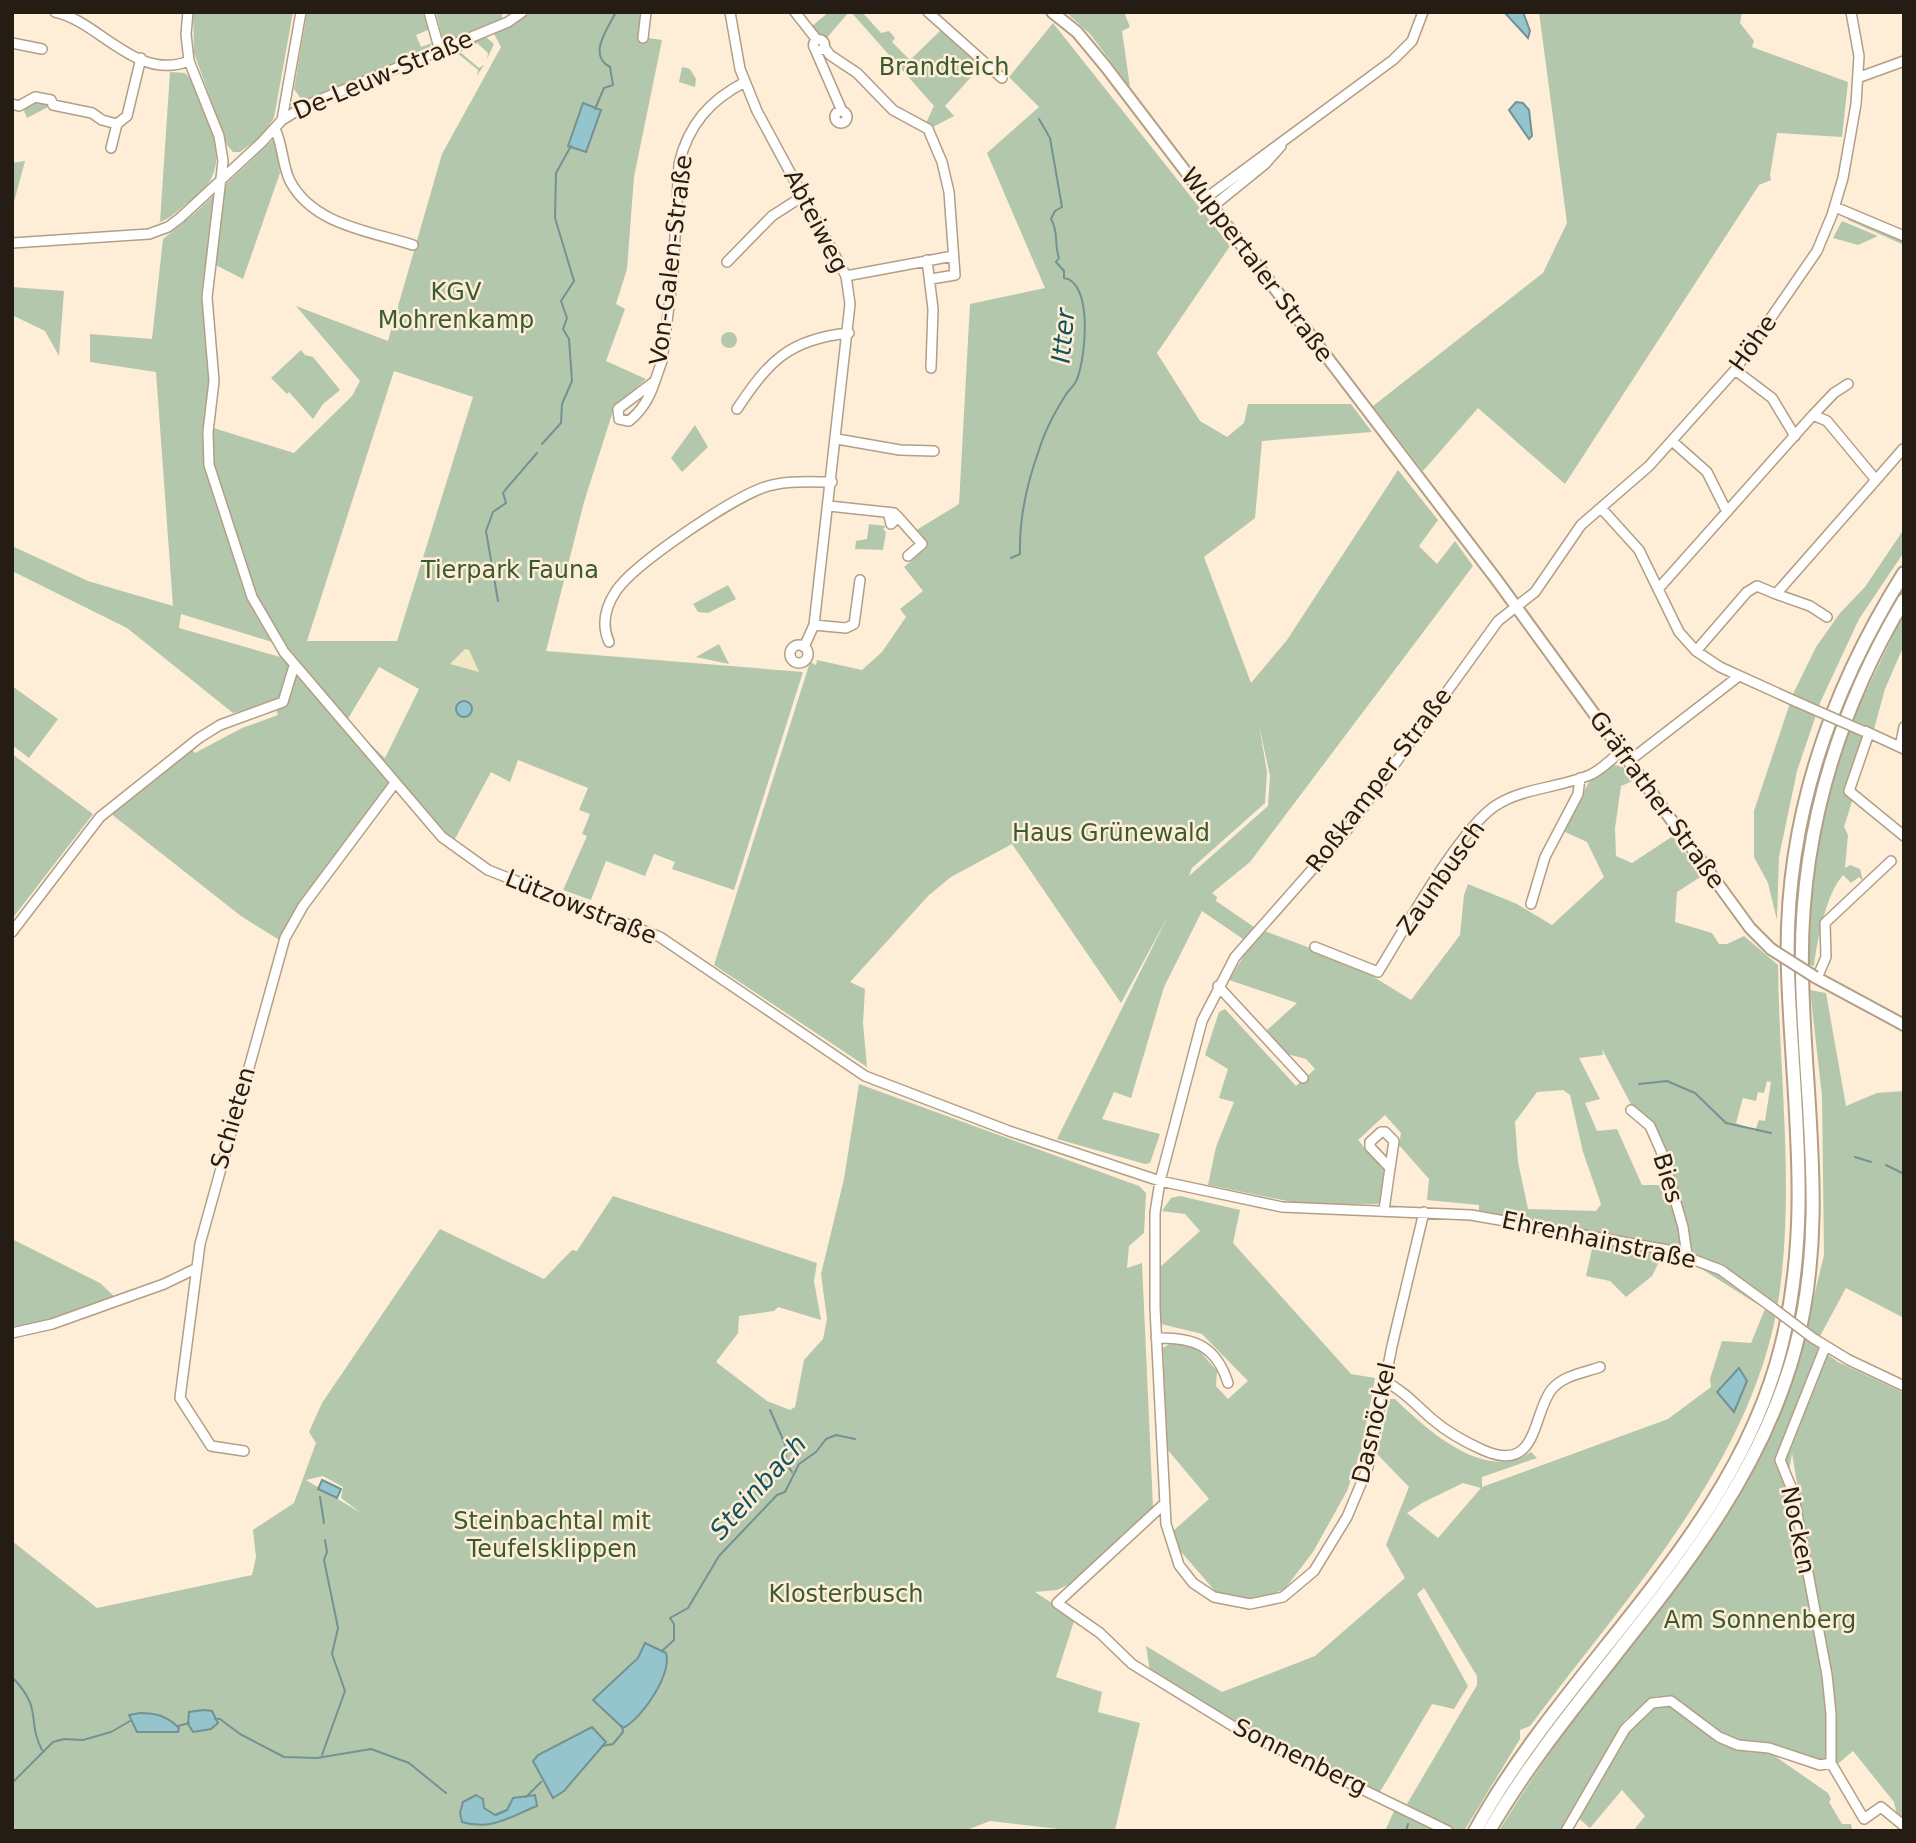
<svg xmlns="http://www.w3.org/2000/svg" width="1916" height="1843" viewBox="0 0 1916 1843" font-family="'DejaVu Sans',sans-serif">
  <style>
    .green { fill: #b3c7ac; fill-rule: evenodd }
    .sand { fill: #f1e7c2 }
    .water { fill: #94c4cc; stroke: #739294; stroke-width: 2 }
    .lines { fill: none; stroke-linecap: round; stroke-linejoin: round }
    .stream { stroke: #739294; stroke-width: 2 }
    .minor-casing { stroke: #b29f85; stroke-width: 12 }
    .major-casing { stroke: #b29f85; stroke-width: 14 }
    .highway-casing { stroke: #b29f85; stroke-width: 16 }
    .minor { stroke: #fff; stroke-width: 9 }
    .major { stroke: #fff; stroke-width: 10 }
    .highway { stroke: #fff; stroke-width: 12 }
    .minor-bridge-casing { stroke: #b29f85; stroke-width: 12; stroke-linecap: butt }
    .major-bridge-casing { stroke: #b29f85; stroke-width: 14; stroke-linecap: butt }
    .minor-bridge { stroke: #fff; stroke-width: 9 }
    .major-bridge { stroke: #fff; stroke-width: 10 }
    .labels { text-anchor: middle; dominant-baseline: central; stroke-width: 5; stroke-linejoin: round; paint-order: stroke }
    .park-label { font-size: 24px; fill: #3a5b2d; stroke: #feeed8 }
    .street-label { font-size: 24px; fill: #251d13; stroke: #feeed8 }
    .water-label { font-size: 26px; font-style: italic; fill: #10535e; stroke: #feeed8 }
  </style>
  <rect width="100%" height="100%" fill="#feeed8"/>
  <path class="green" d="M 193,12 L 293,12 L 274,118 L 262,136 L 240,152 L 233,152 L 227,145 L 194,53 Z
    M 307,12 L 423,12 L 428,30 L 416,35 L 421,47 L 432,43 L 428,50 L 308,101 L 302,100 L 294,89 Z
    M 436,12 L 502,12 L 502,20 L 447,43 L 443,40 Z
    M 525,12 L 643,12 L 641,37 L 662,40 L 634,177 L 627,269 L 616,304 L 625,309 L 606,361 L 646,379 L 614,408 L 584,502 L 546,651 L 803,672 L 734,890 L 672,869 L 675,862 L 654,854 L 645,876 L 606,861 L 591,900 L 563,890 L 587,836 L 582,834 L 590,814 L 579,810 L 588,788 L 518,760 L 510,782 L 491,772 L 456,837 L 447,848 L 399,793 L 394,792 L 286,927 L 281,941 L 241,916 L 110,813 L 191,749 L 195,753 L 242,728 L 278,715 L 274,703 L 233,713 L 127,628 L 12,571 L 12,546 L 88,581 L 173,606 L 156,372 L 90,362 L 90,334 L 152,339 L 163,239 L 194,214 L 273,140 L 277,143 L 280,173 L 243,279 L 208,261 L 211,378 L 204,425 L 294,453 L 352,396 L 360,381 L 296,306 L 388,341 L 442,154 L 501,47 L 493,32 ZM 583,104 L 587,151 L 568,145 ZM 394,371 L 473,397 L 397,641 L 307,641 ZM 181,614 L 272,642 L 280,657 L 179,628 ZM 379,667 L 419,689 L 385,758 L 346,722 Z
    M 829,12 L 849,12 L 825,40 L 812,26 Z
    M 851,12 L 862,12 L 881,33 L 889,31 L 895,38 L 892,42 L 910,60 L 942,29 L 981,66 L 945,106 L 954,116 L 933,127 L 926,123 L 934,106 Z
    M 1066,12 L 1124,12 L 1130,27 L 1122,31 L 1130,87 L 1090,34 Z
    M 1539,12 L 1742,12 L 1740,23 L 1754,41 L 1752,47 L 1848,82 L 1842,137 L 1777,133 L 1770,175 L 1771,180 L 1759,185 L 1565,484 L 1478,408 L 1423,471 L 1373,406 L 1543,273 L 1567,223 Z
    M 1053,23 L 1230,246 L 1157,353 L 1200,421 L 1227,437 L 1244,423 L 1248,404 L 1351,404 L 1372,432 L 1262,441 L 1255,518 L 1204,557 L 1251,683 L 1287,640 L 1398,470 L 1438,520 L 1419,546 L 1437,564 L 1455,541 L 1473,566 L 1250,862 L 1212,893 L 1217,897 L 1216,901 L 1254,927 L 1243,939 L 1202,911 L 1164,987 L 1131,1098 L 1114,1092 L 1102,1119 L 1160,1134 L 1150,1163 L 1145,1164 L 1057,1139 L 1168,916 L 1121,1003 L 1012,844 L 951,877 L 929,895 L 850,982 L 865,989 L 863,1023 L 867,1067 L 714,965 L 810,662 L 816,665 L 817,660 L 862,670 L 882,652 L 906,617 L 900,609 L 923,591 L 904,567 L 928,546 L 915,531 L 959,504 L 970,304 L 1045,288 L 987,153 L 1039,107 L 1009,77 ZM 1259,725 L 1270,776 L 1268,806 L 1189,876 L 1192,868 L 1265,803 L 1267,772 Z
    M 485,36 L 494,44 L 487,59 L 488,53 L 477,43 L 460,52 L 479,68 L 484,65 L 477,76 L 478,70 L 457,53 L 453,56 L 449,51 Z
    M 682,67 L 690,69 L 696,79 L 695,87 L 679,82 Z
    M 170,72 L 185,73 L 192,80 C 211,122 237,170 190,201 C 179,208 174,217 160,222 Z
    M 37,100 L 49,103 L 50,106 L 27,118 L 24,111 L 26,106 Z
    M 25,161 L 14,202 L 12,202 L 12,163 Z
    M 1847,217 L 1904,240 L 1904,245 L 1848,220 Z
    M 1842,221 L 1878,236 L 1858,245 L 1833,238 Z
    M 12,287 L 64,291 L 59,356 L 45,331 L 12,315 Z
    M721 340a8 8 0 1 1 16 0a8 8 0 1 1-16 0Z
    M 301,350 L 305,355 L 313,357 L 340,390 L 323,404 L 313,419 L 289,392 L 287,394 L 271,378 Z
    M 695,425 L 708,447 L 682,472 L 671,458 Z
    M 869,524 L 886,526 L 883,529 L 886,532 L 883,550 L 855,549 L 856,541 L 867,539 Z
    M 1904,529 L 1904,552 L 1859,619 L 1820,703 L 1797,771 L 1779,857 L 1777,920 L 1768,883 L 1754,857 L 1754,811 L 1793,694 L 1816,647 L 1840,613 L 1865,587 Z
    M 728,585 L 736,599 L 708,613 L 698,612 L 693,604 Z
    M 1904,613 L 1904,645 L 1885,689 L 1874,729 L 1852,720 Z
    M 719,644 L 729,664 L 696,657 Z
    M 12,686 L 58,719 L 29,758 L 12,745 Z
    M 1847,729 L 1871,740 L 1844,827 L 1848,835 L 1845,868 L 1850,865 L 1860,869 L 1863,881 L 1859,877 L 1851,883 L 1843,875 C 1826,894 1817,941 1814,966 L 1808,965 C 1809,882 1822,807 1847,729 Z
    M 12,754 L 93,814 L 12,919 Z
    M 1613,765 L 1622,766 L 1633,781 L 1621,786 L 1615,828 L 1616,856 L 1632,863 L 1673,836 L 1702,876 L 1677,892 L 1675,922 L 1712,933 L 1719,944 L 1727,944 L 1744,936 L 1778,965 C 1779,1072 1794,1182 1780,1289 C 1759,1456 1627,1596 1530,1726 L 1520,1730 L 1520,1739 L 1464,1831 L 1385,1831 L 1394,1811 L 1410,1815 L 1413,1809 L 1407,1804 L 1477,1685 L 1477,1676 L 1424,1588 L 1417,1594 L 1468,1686 L 1454,1709 L 1432,1704 L 1380,1792 L 1227,1717 L 1150,1672 L 1146,1646 L 1222,1692 L 1315,1656 L 1405,1578 L 1386,1545 L 1409,1487 L 1377,1454 L 1390,1399 L 1395,1399 C 1427,1430 1486,1484 1531,1452 L 1537,1458 L 1482,1477 L 1482,1487 L 1668,1419 L 1711,1387 L 1710,1379 L 1722,1341 L 1751,1343 L 1765,1309 L 1689,1261 L 1684,1248 L 1668,1244 L 1652,1276 L 1626,1297 L 1610,1281 L 1586,1276 L 1594,1240 L 1479,1222 L 1479,1205 L 1427,1200 L 1429,1179 L 1399,1145 L 1401,1133 L 1385,1115 L 1358,1140 L 1386,1173 L 1382,1199 L 1378,1204 L 1302,1204 L 1208,1185 L 1216,1147 L 1234,1102 L 1219,1098 L 1228,1069 L 1205,1055 L 1219,1012 L 1225,1009 L 1296,1086 L 1315,1069 L 1306,1059 L 1287,1054 L 1266,1031 L 1297,1003 L 1229,980 L 1245,954 L 1265,931 L 1353,964 L 1411,1000 L 1460,935 L 1464,895 L 1468,884 L 1517,904 L 1552,925 L 1604,877 L 1587,842 L 1563,831 L 1589,782 ZM 1602,1049 L 1634,1110 L 1663,1148 L 1667,1185 L 1642,1185 L 1617,1129 L 1597,1131 L 1585,1103 L 1600,1099 L 1579,1058 L 1603,1055 ZM 1767,1081 L 1771,1082 L 1765,1121 L 1759,1120 L 1755,1131 L 1736,1123 L 1743,1098 L 1756,1101 L 1758,1092 L 1764,1093 ZM 1563,1090 L 1570,1095 L 1583,1152 L 1601,1204 L 1596,1211 L 1528,1209 L 1518,1162 L 1515,1122 L 1537,1092 ZM 1463,1483 L 1481,1488 L 1438,1538 L 1407,1513 L 1422,1503 Z
    M 1810,990 L 1826,993 L 1846,1106 L 1877,1093 L 1904,1091 L 1904,1318 L 1846,1288 L 1820,1336 L 1806,1329 L 1824,1255 L 1822,1096 Z
    M 859,1084 L 1139,1186 L 1146,1193 L 1144,1233 L 1129,1246 L 1127,1268 L 1142,1263 L 1153,1507 L 1076,1581 L 1057,1590 L 1035,1592 L 1075,1618 L 1056,1677 L 1102,1692 L 1098,1712 L 1140,1723 L 1115,1830 L 1075,1831 L 990,1821 L 964,1831 L 12,1831 L 12,1541 L 97,1608 L 252,1575 L 256,1557 L 253,1530 L 294,1503 L 316,1443 L 309,1432 L 322,1403 L 440,1229 L 544,1279 L 572,1250 L 577,1251 L 613,1196 L 817,1263 L 814,1281 L 821,1320 L 778,1307 L 774,1311 L 739,1316 L 738,1333 L 716,1362 L 767,1401 L 790,1410 L 795,1407 L 804,1360 L 823,1339 L 827,1319 L 821,1274 L 844,1179 ZM 323,1476 L 343,1487 L 341,1498 L 361,1513 L 306,1480 ZM 597,1732 L 606,1742 L 580,1773 ZM 536,1806 C 509,1817 492,1831 463,1822 L 460,1813 L 495,1816 L 507,1810 Z
    M 1180,1196 L 1240,1210 L 1233,1243 L 1351,1374 L 1375,1378 L 1361,1451 L 1347,1491 L 1313,1552 L 1284,1590 L 1252,1599 L 1216,1592 L 1176,1546 L 1173,1531 L 1209,1499 L 1167,1449 L 1163,1348 L 1173,1342 L 1198,1349 L 1217,1371 L 1216,1386 L 1228,1399 L 1248,1381 L 1202,1334 L 1161,1324 L 1159,1268 L 1200,1231 L 1185,1214 L 1162,1211 L 1171,1198 Z
    M 12,1239 L 100,1283 L 116,1298 L 38,1326 L 12,1331 Z
    M 1804,1337 L 1838,1362 L 1904,1393 L 1904,1822 L 1898,1819 L 1894,1802 L 1853,1751 L 1834,1767 L 1829,1680 L 1792,1453 L 1787,1483 L 1825,1676 L 1830,1715 L 1828,1761 C 1796,1754 1762,1749 1732,1737 C 1704,1724 1689,1705 1656,1696 L 1625,1720 L 1563,1831 L 1499,1831 C 1524,1790 1551,1750 1580,1712 C 1667,1595 1772,1485 1804,1337 Z
    M 1669,1705 L 1730,1747 L 1769,1752 L 1828,1793 L 1831,1799 L 1829,1802 L 1842,1824 L 1851,1824 L 1852,1829 L 1633,1831 L 1645,1816 L 1622,1790 L 1590,1828 L 1577,1817 L 1628,1734 L 1652,1708 Z"/>
  <path class="sand" d="M 465,649 L 469,650 L 479,672 L 450,664 Z"/>
  <path class="water" d="M 1504,12 L 1523,12 L 1530,31 L 1528,38 Z
    M 1516,102 L 1523,103 L 1529,110 L 1532,136 L 1529,139 L 1509,110 Z
    M 583,103 L 601,110 L 586,152 L 568,146 Z
    M456 709a8 8 0 1 1 16 0a8 8 0 1 1-16 0Z
    M 1739,1368 L 1747,1381 L 1734,1412 L 1717,1392 Z
    M 322,1480 L 341,1489 L 337,1498 L 318,1489 Z
    M 645,1643 L 666,1653 C 672,1674 642,1719 623,1728 L 593,1700 L 638,1658 Z
    M 203,1710 L 212,1711 L 218,1723 L 211,1729 L 193,1732 L 188,1724 L 189,1712 Z
    M 140,1713 C 156,1713 167,1716 179,1728 L 178,1732 L 137,1732 L 129,1715 Z
    M 592,1727 L 606,1742 L 564,1791 L 553,1798 L 533,1761 L 538,1755 Z
    M 476,1795 L 483,1799 L 484,1808 L 495,1815 L 507,1810 L 513,1798 L 535,1795 L 537,1806 C 509,1817 492,1831 462,1822 L 460,1813 L 463,1802 Z"/>
  <g class="lines">
    <path class="stream" d="M 595,109 L 604,88 L 613,85 L 610,67 C 587,55 608,28 616,12
      M 542,444 L 561,423 L 562,404 L 572,381 L 569,339 L 563,329 L 567,318 L 561,301 L 574,281 L 555,218 L 556,173 L 571,146
      M 1011,558 L 1020,554 C 1019,519 1027,483 1039,450 C 1044,433 1055,412 1065,396 C 1068,390 1075,386 1077,379 C 1086,357 1093,282 1064,278 L 1064,271 L 1056,262 L 1059,258 C 1054,245 1059,232 1051,219 L 1055,211 L 1062,207 L 1050,138 L 1039,119
      M 498,601 L 486,531 L 493,512 L 506,503 L 503,493 L 506,489 L 537,453
      M 1639,1084 L 1667,1081 L 1695,1093 L 1726,1123 L 1771,1133
      M 1855,1157 L 1871,1162
      M 1886,1165 L 1904,1174
      M 770,1410 L 785,1444 L 786,1463 L 792,1472
      M 320,1497 L 324,1523
      M 662,1651 L 674,1640 L 674,1624 L 670,1618 L 688,1608 L 719,1556 L 777,1495 L 785,1492 L 799,1464 L 816,1452 L 826,1439 L 836,1435 L 855,1439
      M 12,1677 C 44,1710 26,1719 42,1750
      M 215,1719 L 220,1719 L 240,1734 L 284,1757 L 317,1758 L 371,1749 L 409,1763 L 446,1793
      M 178,1726 L 189,1723
      M 602,1746 L 613,1744 L 623,1732 L 622,1726
      M 322,1755 L 345,1691 L 332,1654 L 338,1628 L 324,1560 L 327,1552 L 325,1540
      M 12,1783 L 53,1742 L 64,1739 L 83,1740 L 111,1732 L 130,1721
      M 526,1797 L 541,1782
      M 496,1815 L 507,1810
      M 1406,1831 L 1408,1824"/>
    <defs>
      <path id="minor" d="M 55,12 C 99,21 136,82 189,61
        M 188,12 L 186,34 L 189,61 L 219,136 L 223,161 L 207,297 L 214,381 L 208,432 L 209,465 L 252,597 L 284,652 L 442,837 L 488,870 L 660,937 L 865,1076 L 1009,1131 L 1160,1181 L 1282,1207 L 1471,1215 L 1668,1250 L 1721,1270 L 1773,1308
        M 429,12 L 440,51
        M 730,12 L 740,69 L 757,111 L 846,276 L 850,304 L 814,625 L 804,647
        M 795,12 L 817,40
        M 928,12 L 1002,78
        M 643,38 L 646,12
        M813.5 45a5.5 5.5 0 1 1 11 0a5.5 5.5 0 1 1-11 0Z
        M 12,43 L 42,49
        M 824,47 L 830,55 L 857,73 L 893,110 L 928,129 L 942,162 L 949,192 L 955,275 L 931,279
        M 815,49 L 842,111
        M 1860,77 L 1904,61
        M 12,104 L 19,106 L 35,97 L 51,100 L 53,105 L 92,113 L 102,120 L 117,124
        M835 117a6 6 0 1 1 12 0a6 6 0 1 1-12 0Z
        M 282,120 L 305,106 L 508,22 L 522,12
        M 275,129 C 283,145 282,165 290,181 C 313,225 370,231 413,245
        M 111,148 L 117,124 L 127,116 L 141,58
        M 1206,198 L 1393,60 L 1412,41 L 1423,12
        M 1212,207 L 1265,164 L 1281,146
        M 1835,207 L 1904,236
        M 12,243 L 149,234 L 168,227 L 180,218 L 262,142 L 282,120 L 301,12
        M 927,260 L 933,309 L 931,368
        M 727,262 L 772,216 L 803,196
        M 846,276 L 953,256
        M 1735,370 L 1772,398 L 1795,436
        M 655,381 C 650,397 643,410 629,421 L 619,419 L 618,409 L 655,381 L 662,361 L 673,274 L 679,164 C 688,125 710,100 745,82
        M 737,409 C 769,361 789,339 849,333
        M 1813,415 L 1827,421 L 1876,480 L 1903,449
        M 837,439 L 900,450 L 934,451
        M 1672,441 L 1707,472 L 1727,512
        M 829,506 L 894,513 L 898,517 L 891,524 L 888,512
        M 1601,508 L 1639,550 L 1679,632 L 1696,651 L 1720,667 L 1797,702
        M 898,517 L 922,544 L 908,556
        M 1659,588 L 1813,415 L 1834,393 L 1848,384
        M 1827,617 L 1810,606 L 1776,594 L 1876,480
        M 814,625 L 846,628 L 854,624 L 860,580
        M 609,642 C 601,624 606,606 616,591 C 635,563 730,500 762,488 C 784,480 809,482 832,482
        M790 654a9 9 0 1 1 18 0a9 9 0 1 1-18 0Z
        M 1696,651 L 1747,592 L 1757,586 L 1776,594
        M 1865,731 L 1904,749
        M 1869,733 L 1849,791 L 1904,836
        M 1900,747 L 1904,727
        M 1629,761 L 1739,676
        M 1531,904 L 1545,857 L 1578,794 L 1580,778
        M 12,932 L 100,817 L 199,738 L 220,725 L 283,702 L 294,666
        M 1315,947 L 1378,972 C 1403,932 1459,830 1495,806 C 1524,787 1561,788 1592,774 C 1603,768 1612,759 1621,751
        M 1817,978 L 1826,957 L 1825,923 L 1891,861
        M 1218,986 L 1303,1078
        M 1631,1110 L 1650,1126 L 1661,1151 L 1683,1227 L 1687,1255
        M 1384,1210 L 1390,1168 L 1370,1147 L 1370,1142 L 1381,1132 L 1385,1132 L 1394,1141 L 1390,1168
        M 1424,1212 L 1392,1346 L 1368,1467 L 1347,1517 L 1314,1571 L 1283,1597 L 1250,1604 L 1214,1597 L 1193,1583 L 1179,1565 L 1166,1524 L 1155,1308 L 1155,1213 L 1160,1181 L 1202,1021 L 1235,957 L 1347,830 L 1498,621 L 1535,592 L 1581,525 L 1649,466 L 1735,370 L 1817,251 L 1832,215 L 1843,178 L 1856,104 L 1859,56 L 1851,12
        M 12,1333 L 52,1324 L 164,1284 L 195,1269
        M 1156,1338 C 1193,1337 1216,1345 1228,1383
        M 1813,1338 L 1849,1360 L 1904,1386
        M 1825,1347 L 1780,1460 L 1793,1492 L 1827,1675 L 1831,1714 L 1831,1763 L 1864,1819 L 1881,1807 L 1904,1826
        M 1386,1382 C 1404,1391 1417,1406 1432,1419 C 1447,1432 1465,1442 1483,1450 C 1539,1475 1532,1413 1552,1389 C 1564,1375 1584,1373 1600,1367
        M 244,1451 L 211,1446 L 180,1398 L 200,1244 L 285,938 L 303,906 L 395,783
        M 1164,1504 L 1057,1603 L 1100,1633 L 1132,1664 L 1236,1728 L 1448,1831
        M 1566,1831 L 1625,1729 L 1652,1703 L 1671,1701 L 1719,1737 L 1738,1745 L 1769,1748 L 1820,1765 L 1831,1763"/>
      <path id="major" d="M 1052,12 L 1077,32 L 1106,67 L 1496,579 L 1750,928 L 1771,949
        M 1815,977 L 1904,1025"/>
      <path id="highway" d="M 1475,1831 C 1567,1663 1736,1535 1782,1343 C 1813,1217 1792,1098 1788,971 C 1783,827 1828,694 1904,573
        M 1489,1831 C 1585,1666 1744,1539 1795,1349 C 1829,1224 1804,1100 1802,973 C 1799,838 1835,716 1904,600"/>
    </defs>
    <use href="#minor" class="minor-casing"/>
    <use href="#major" class="major-casing"/>
    <use href="#highway" class="highway-casing"/>
    <use href="#minor" class="minor"/>
    <use href="#major" class="major"/>
    <use href="#highway" class="highway"/>
    <defs>
      <path id="minor-bridge" d="M 1797,702 L 1863,731
        M 1773,1308 L 1813,1338"/>
      <path id="major-bridge" d="M 1771,949 L 1815,977"/>
    </defs>
    <use href="#minor-bridge" class="minor-bridge-casing"/>
    <use href="#major-bridge" class="major-bridge-casing"/>
    <use href="#minor-bridge" class="minor-bridge"/>
    <use href="#major-bridge" class="major-bridge"/>
  </g>
  <g class="labels">
    <g class="park-label">
      <text x="944" y="67">Brandteich</text>
      <text x="456" y="292">KGV<tspan x="456" dy="28">Mohrenkamp</tspan></text>
      <text x="510" y="570">Tierpark Fauna</text>
      <text x="1111" y="833">Haus Grünewald</text>
      <text x="552" y="1521">Steinbachtal mit<tspan x="552" dy="28">Teufelsklippen</tspan></text>
      <text x="846" y="1594">Klosterbusch</text>
      <text x="1760" y="1620">Am Sonnenberg</text>
    </g>
    <g class="street-label">
      <text transform="translate(383 75) rotate(-23)">De-Leuw-Straße</text>
      <text transform="translate(816 221) rotate(63)">Abteiweg</text>
      <text transform="translate(671 260) rotate(-83)">Von-Galen-Straße</text>
      <text transform="translate(1257 265) rotate(53)">Wuppertaler Straße</text>
      <text transform="translate(1753 343) rotate(-55)">Höhe</text>
      <text transform="translate(1379 780) rotate(-53)">Roßkamper Straße</text>
      <text transform="translate(1657 800) rotate(54)">Gräfrather Straße</text>
      <text transform="translate(1441 878) rotate(-55)">Zaunbusch</text>
      <text transform="translate(581 907) rotate(22)">Lützowstraße</text>
      <text transform="translate(233 1118) rotate(-74)">Schieten</text>
      <text transform="translate(1668 1178) rotate(73)">Bies</text>
      <text transform="translate(1599 1240) rotate(12)">Ehrenhainstraße</text>
      <text transform="translate(1374 1423) rotate(-77)">Dasnöckel</text>
      <text transform="translate(1798 1530) rotate(78)">Nocken</text>
      <text transform="translate(1300 1757) rotate(26)">Sonnenberg</text>
    </g>
    <g class="water-label">
      <text transform="translate(1063 336) rotate(-85)">Itter</text>
      <text transform="translate(758 1487) rotate(-48)">Steinbach</text>
    </g>
  </g>
  <rect width="1916" height="1843" fill="none" stroke="#251d13" stroke-width="28"/>
</svg>
